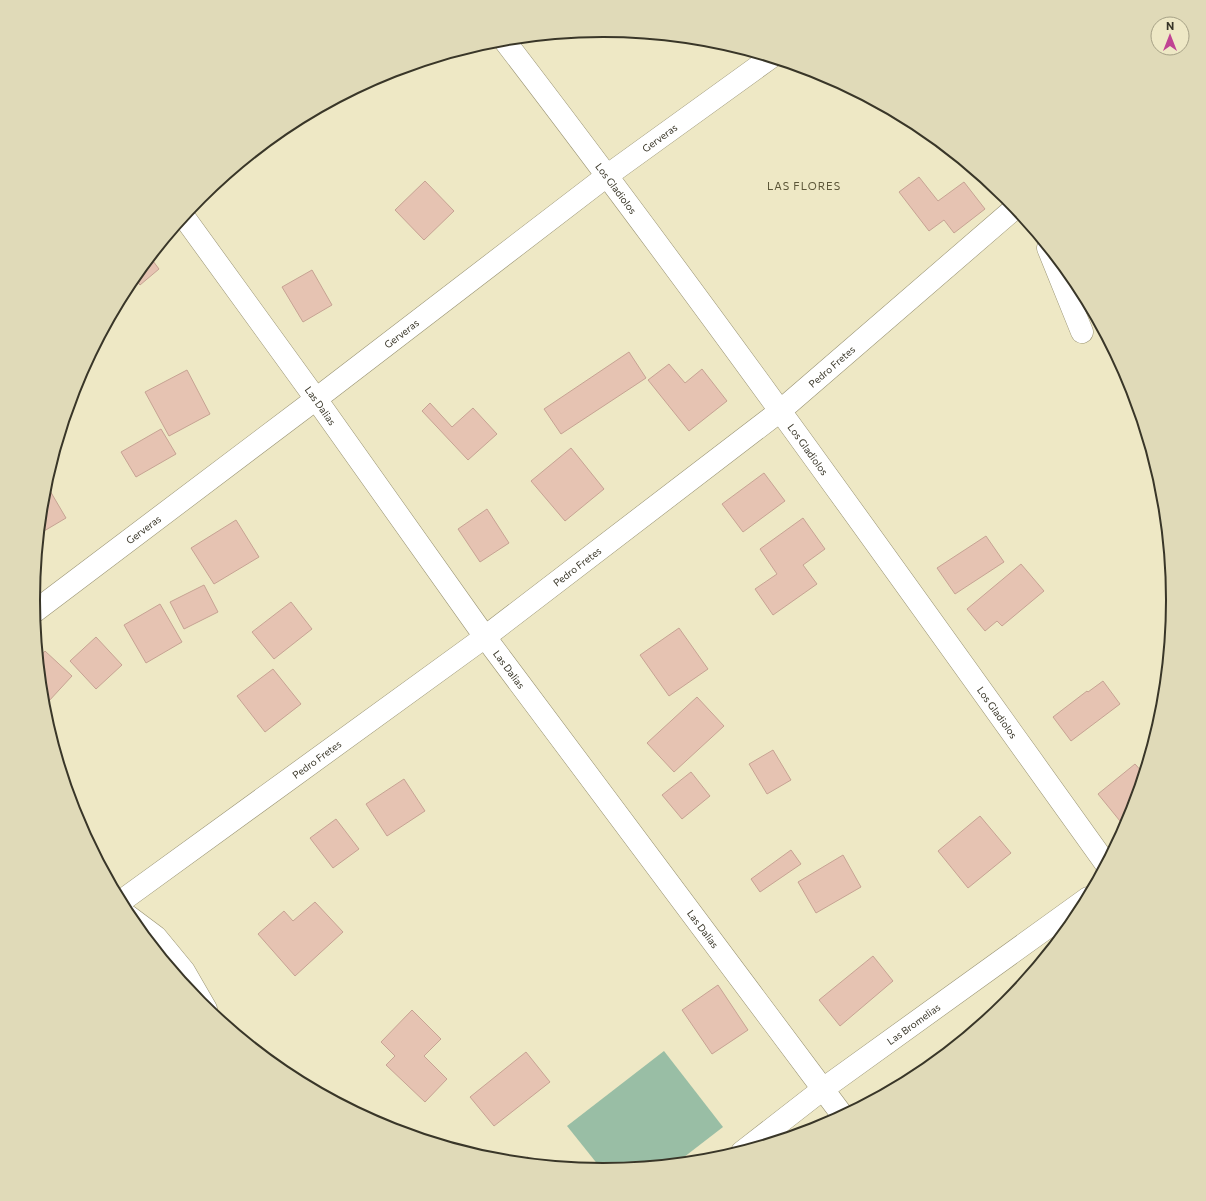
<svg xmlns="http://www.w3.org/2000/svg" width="1206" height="1201" viewBox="0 0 1206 1201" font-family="Commissioner,sans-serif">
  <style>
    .green { fill: #99bea5 }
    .building { fill: #e6c3b2; stroke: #c6a393 }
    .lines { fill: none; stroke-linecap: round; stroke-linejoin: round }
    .minor-casing { stroke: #989272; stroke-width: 23 }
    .major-casing { stroke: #989272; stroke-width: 23 }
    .minor { stroke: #fff; stroke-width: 22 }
    .major { stroke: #fff; stroke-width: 22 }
    .labels { text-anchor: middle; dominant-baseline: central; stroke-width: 4; stroke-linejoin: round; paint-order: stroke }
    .street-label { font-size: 10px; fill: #393628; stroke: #eee8c5 }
    .neighbourhood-label { font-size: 11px; letter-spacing: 1px; fill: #5b5537; stroke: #eee8c5 }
    .rim { fill: none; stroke: #393628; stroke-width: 2 }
  </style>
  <rect width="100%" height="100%" fill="#eee8c5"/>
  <path class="green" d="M 664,1051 L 723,1127 L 675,1164 L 603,1171 L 567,1126 Z"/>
  <path class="building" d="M 919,177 L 938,201 L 964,182 L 985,209 L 954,233 L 944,220 L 929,231 L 899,192 Z
    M 425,181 L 454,211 L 424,240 L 395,210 Z
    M 150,257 L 159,269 L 140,285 L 134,277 Z
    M 312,270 L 332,305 L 303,322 L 282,287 Z
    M 629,352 L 646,378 L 561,434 L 544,409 Z
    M 669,364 L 685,383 L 702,369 L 727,401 L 689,431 L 648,380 Z
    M 187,370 L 210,414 L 169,436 L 145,392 Z
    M 430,403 L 452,427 L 473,408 L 497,434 L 468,460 L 422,411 Z
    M 161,429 L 176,454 L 136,477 L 121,452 Z
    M 571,448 L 604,489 L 565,521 L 531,481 Z
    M 764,473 L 785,501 L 743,532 L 722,504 Z
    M 46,484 L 66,518 L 39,534 L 44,489 Z
    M 487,509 L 509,543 L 480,562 L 458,529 Z
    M 803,518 L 825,549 L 803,565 L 817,584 L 773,615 L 755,589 L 777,574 L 760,549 Z
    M 236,520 L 259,557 L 214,584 L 191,548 Z
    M 986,536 L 1004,562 L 955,594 L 937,568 Z
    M 1021,564 L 1044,591 L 1002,626 L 997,621 L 985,631 L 967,609 Z
    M 204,585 L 218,612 L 184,629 L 170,602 Z
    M 291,602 L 312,629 L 274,659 L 252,632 Z
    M 160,604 L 182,642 L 146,663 L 124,625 Z
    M 679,628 L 708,669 L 669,696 L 640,655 Z
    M 96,637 L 122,665 L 96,689 L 70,661 Z
    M 45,651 L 72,676 L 48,702 L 42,697 L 38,659 Z
    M 273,669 L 301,704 L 265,732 L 237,696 Z
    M 1103,681 L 1120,704 L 1071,741 L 1053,717 L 1087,691 L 1088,692 Z
    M 697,697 L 724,726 L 674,772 L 647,743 Z
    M 773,750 L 791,780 L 767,794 L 749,764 Z
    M 1135,764 L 1144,774 L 1133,810 L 1120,821 L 1098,794 Z
    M 691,772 L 710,796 L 682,819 L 662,795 Z
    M 404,779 L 425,811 L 387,836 L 366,804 Z
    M 980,816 L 1011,853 L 968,888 L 938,851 Z
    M 336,819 L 359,849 L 333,868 L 310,838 Z
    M 791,850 L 801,864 L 760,892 L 751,879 Z
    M 843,855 L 861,887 L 816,913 L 798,882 Z
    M 315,902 L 343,932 L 295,976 L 258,934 L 284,911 L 293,921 Z
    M 873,956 L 893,981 L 840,1026 L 819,1000 Z
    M 718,985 L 748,1030 L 712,1054 L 682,1010 Z
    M 412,1010 L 441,1039 L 424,1056 L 447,1079 L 425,1102 L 386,1065 L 395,1056 L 381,1042 Z
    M 526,1052 L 550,1082 L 494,1126 L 470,1097 Z
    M 528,1157 L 531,1164 L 513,1162 Z"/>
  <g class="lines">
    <defs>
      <g id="minor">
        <path id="s1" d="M 504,40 C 711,310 908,588 1106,864"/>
        <path id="s2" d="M 184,217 L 316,399 L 485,637 L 843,1116"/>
        <path d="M 1048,248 L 1082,332"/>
        <path id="s3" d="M 34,612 L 316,399 L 608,175 L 770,58"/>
        <path id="s4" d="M 120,902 L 485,637 L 780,411 L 1015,208"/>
        <path id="s5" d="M 742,1152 L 823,1089 L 1088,898"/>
      </g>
      <path id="major" d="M 128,916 L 156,937 L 184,971 L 206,1009"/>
    </defs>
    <use href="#minor" class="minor-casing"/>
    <use href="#major" class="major-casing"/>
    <use href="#minor" class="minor"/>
    <use href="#major" class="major"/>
  </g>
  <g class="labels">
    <g class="street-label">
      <text stroke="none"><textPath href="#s3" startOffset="785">Gerveras</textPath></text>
      <text stroke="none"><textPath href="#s1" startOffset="186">Los Gladiolos</textPath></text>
      <text stroke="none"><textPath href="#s3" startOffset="461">Gerveras</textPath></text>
      <text stroke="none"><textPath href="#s4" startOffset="891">Pedro Fretes</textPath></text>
      <text stroke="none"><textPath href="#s2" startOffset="233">Las Dalias</textPath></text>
      <text stroke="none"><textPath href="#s1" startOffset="510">Los Gladiolos</textPath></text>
      <text stroke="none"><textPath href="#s3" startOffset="137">Gerveras</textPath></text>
      <text stroke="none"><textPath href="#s4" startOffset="567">Pedro Fretes</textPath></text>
      <text stroke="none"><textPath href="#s2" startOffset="557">Las Dalias</textPath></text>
      <text stroke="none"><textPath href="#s1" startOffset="834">Los Gladiolos</textPath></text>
      <text stroke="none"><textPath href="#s4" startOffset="243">Pedro Fretes</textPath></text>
      <text stroke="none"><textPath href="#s2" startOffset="881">Las Dalias</textPath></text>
      <text stroke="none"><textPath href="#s5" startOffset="214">Las Bromelias</textPath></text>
    </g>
    <g class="neighbourhood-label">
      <text x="804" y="185">LAS FLORES</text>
    </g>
  </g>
  <path d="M0 0H1206V1201H0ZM40 600a563 563 0 1 1 1126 0a563 563 0 1 1-1126 0Z" fill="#e0dab8" fill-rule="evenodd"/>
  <path class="rim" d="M40 600a563 563 0 1 1 1126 0a563 563 0 1 1-1126 0Z"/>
  <g transform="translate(1170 36)"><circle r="19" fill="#eee8c5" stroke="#a6a186"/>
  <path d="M0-3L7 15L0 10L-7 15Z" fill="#c04393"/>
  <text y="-6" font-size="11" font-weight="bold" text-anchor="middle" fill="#393628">N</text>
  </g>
</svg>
